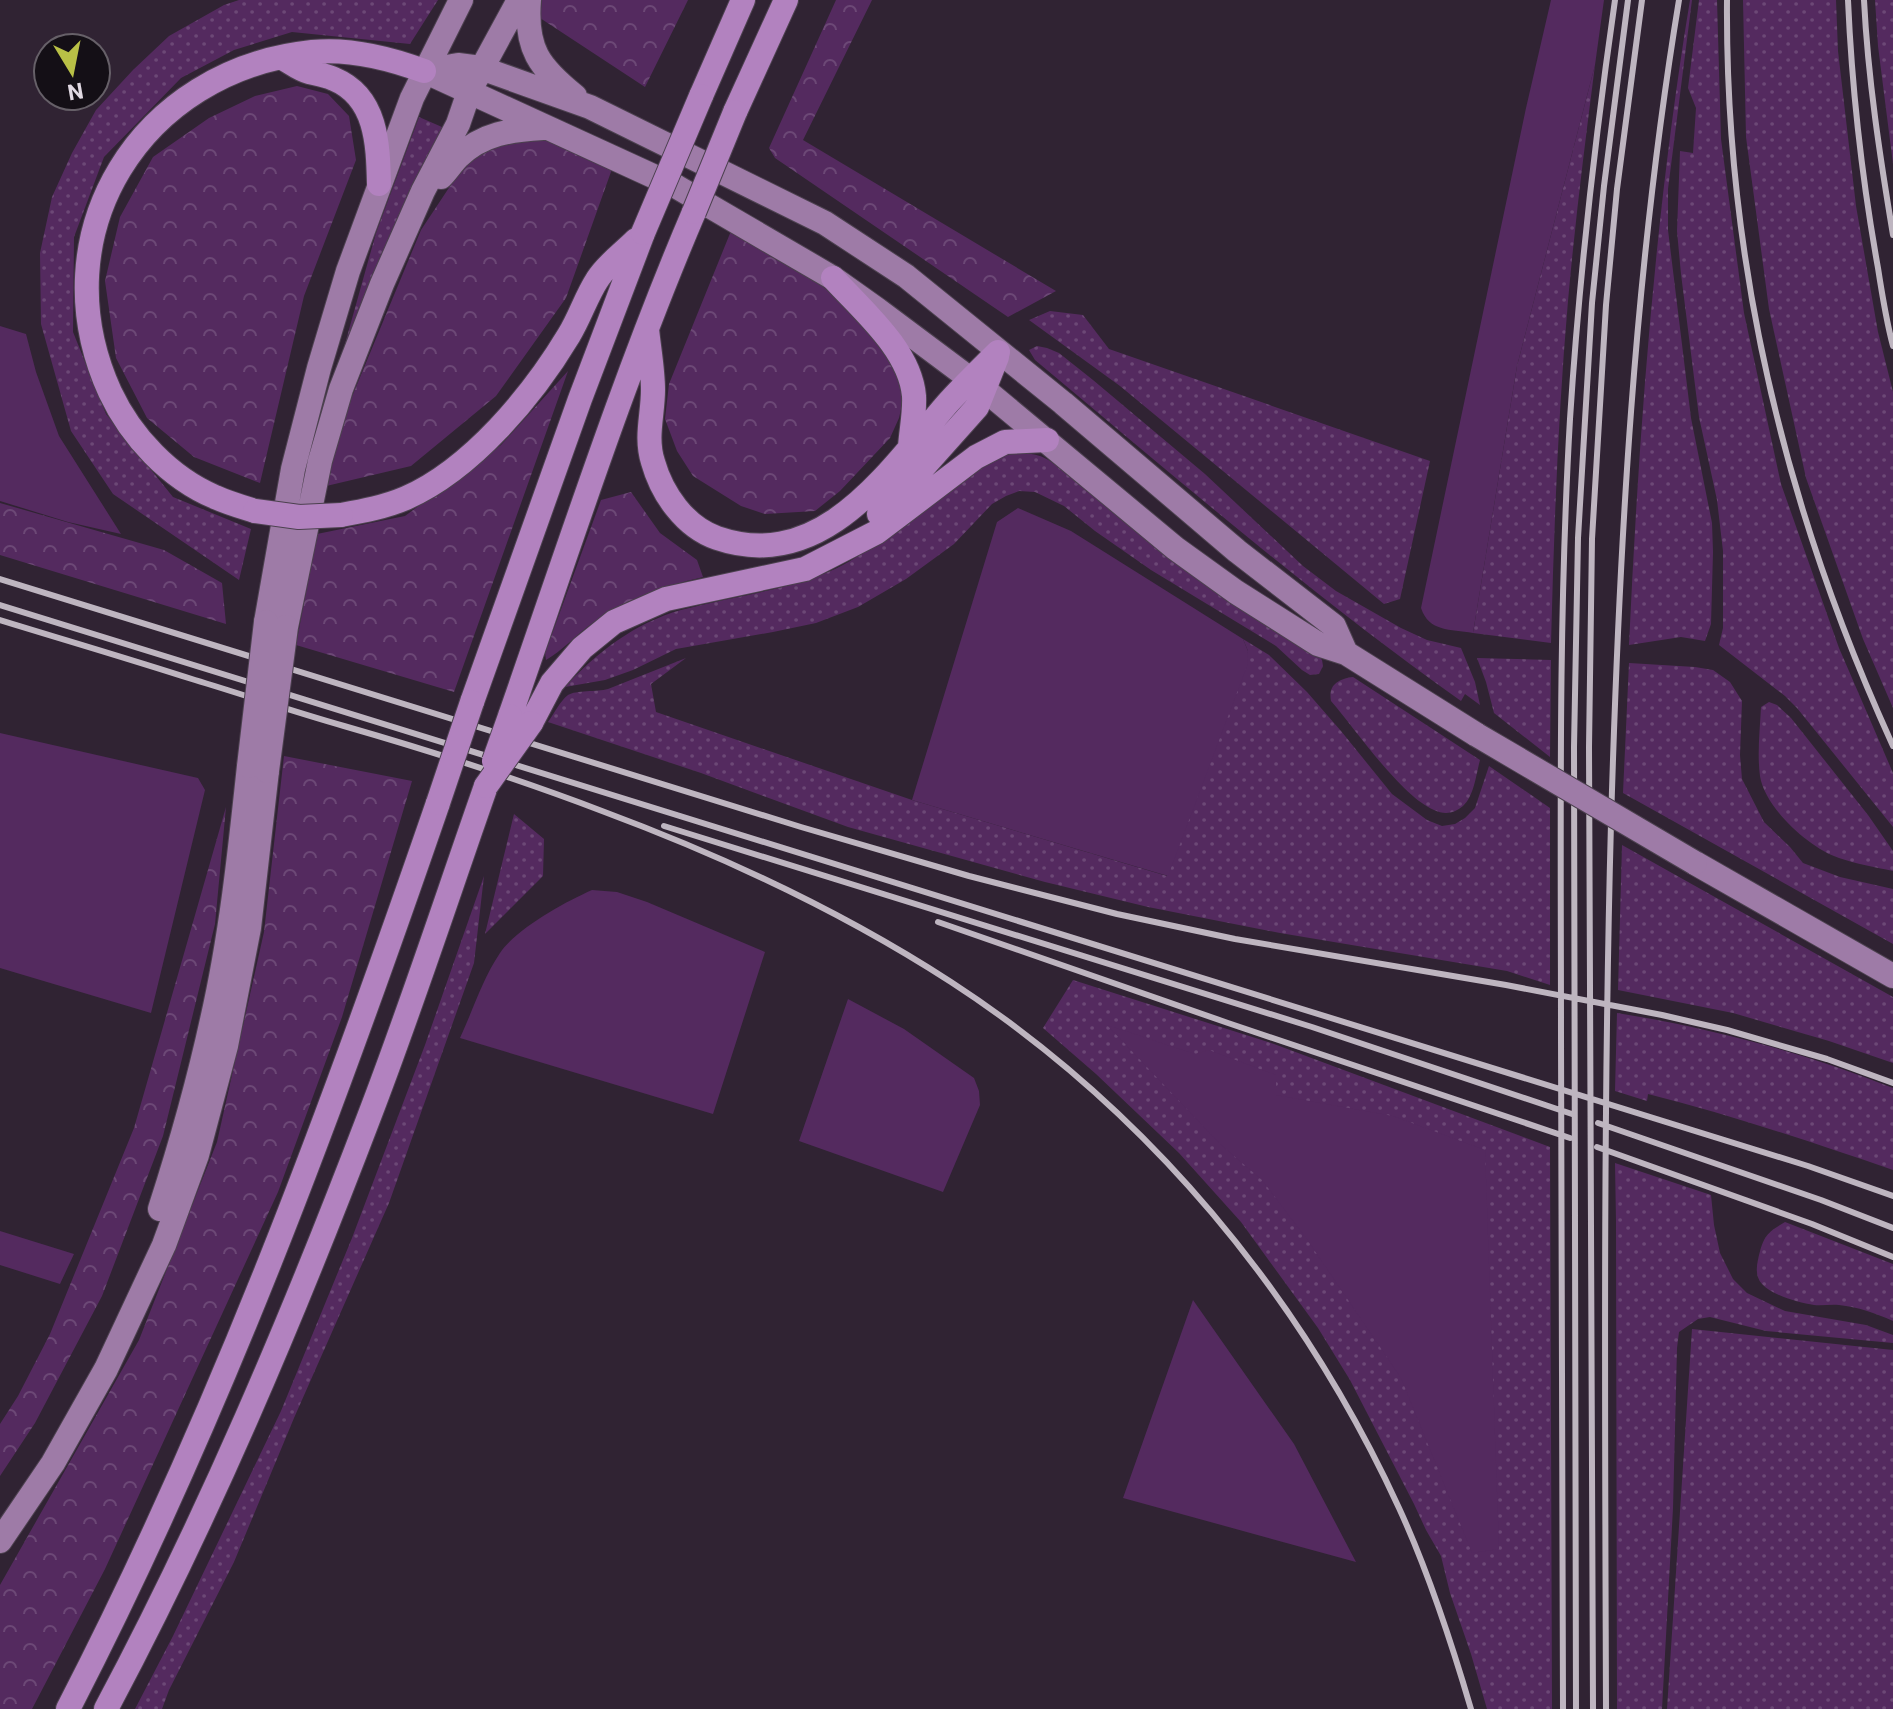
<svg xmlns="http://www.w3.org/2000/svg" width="1893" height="1709" viewBox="0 0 1893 1709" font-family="Roboto,sans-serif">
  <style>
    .grass { fill: url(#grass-dots) }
    .forest { fill: url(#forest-crowns) }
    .green { fill: #542a5f }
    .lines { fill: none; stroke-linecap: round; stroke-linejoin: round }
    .major-casing { stroke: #4c414f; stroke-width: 26 }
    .highway-casing { stroke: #4c414f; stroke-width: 26 }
    .major { stroke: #9e7ba7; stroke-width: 24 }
    .highway { stroke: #b282bf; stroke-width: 24 }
    .rail { stroke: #beb5c0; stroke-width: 6 }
    .major-bridge-casing { stroke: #4c414f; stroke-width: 26; stroke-linecap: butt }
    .highway-bridge-casing { stroke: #4c414f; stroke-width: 26; stroke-linecap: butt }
    .major-bridge { stroke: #9e7ba7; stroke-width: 24 }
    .highway-bridge { stroke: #b282bf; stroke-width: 24 }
  </style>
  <defs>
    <pattern id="grass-dots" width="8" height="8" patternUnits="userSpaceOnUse" patternTransform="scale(2)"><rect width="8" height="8" fill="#542a5f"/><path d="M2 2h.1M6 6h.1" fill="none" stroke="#6c4876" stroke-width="1.8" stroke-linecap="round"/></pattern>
    <pattern id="forest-crowns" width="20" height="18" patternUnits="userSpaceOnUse" patternTransform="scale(2)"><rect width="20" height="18" fill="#542a5f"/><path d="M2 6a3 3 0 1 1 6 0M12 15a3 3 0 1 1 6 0" fill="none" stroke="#6c4876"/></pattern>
  </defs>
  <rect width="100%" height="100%" fill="#302333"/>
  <path class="grass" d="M 239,0 L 438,0 L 410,44 L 292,32 L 234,50 L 181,78 L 104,157 L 74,237 L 73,332 L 106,414 L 173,497 L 251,529 L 239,580 L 113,494 L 71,431 L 41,324 L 40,253 L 52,197 L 72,153 L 96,110 L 133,70 L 169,36 L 224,5 Z
    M 1690,0 L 1692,0 L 1668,189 L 1668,230 L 1691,418 L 1712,523 L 1713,552 L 1711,624 L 1705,641 L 1681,637 L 1629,645 C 1639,429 1655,213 1690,0 Z
    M 1699,0 L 1717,0 L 1721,139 L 1744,313 L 1781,484 L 1839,648 L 1893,773 L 1893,827 L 1797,708 L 1785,696 L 1719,645 L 1723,628 L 1723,551 L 1717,500 L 1699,417 L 1681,274 L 1677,231 L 1680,151 L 1693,153 L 1696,108 L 1688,88 Z
    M 1743,0 L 1836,0 L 1838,51 L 1856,206 L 1878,332 L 1893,392 L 1893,708 L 1863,639 L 1806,478 L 1769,309 L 1746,137 Z
    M 1875,0 L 1893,0 L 1893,164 L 1878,46 Z
    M 1595,65 C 1585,143 1575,222 1568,301 C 1558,415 1554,529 1551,643 L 1473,633 L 1517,366 Z
    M 419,117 L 442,127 L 329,401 L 376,233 Z
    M 1050,311 L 1083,315 L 1109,349 L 1430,461 L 1400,599 L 1384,604 L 1120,386 L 1029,320 Z
    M 1037,346 L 1047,348 L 1059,353 L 1093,380 L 1205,474 L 1303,566 L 1336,591 L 1401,628 L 1427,640 L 1461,648 L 1475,682 L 1480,705 L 1465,694 L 1461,701 C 1313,596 1175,477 1035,360 L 1029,350 Z
    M 1012,453 C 1037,453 1043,455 1063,470 L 1316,652 L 1322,660 L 1323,666 L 1319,674 L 1310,675 L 1302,670 L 1276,646 L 1151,570 L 1095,531 L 1064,506 L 1035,492 L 1019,491 L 1006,496 L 992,504 L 954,544 L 906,579 L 858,607 L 816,623 L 773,632 L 676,649 L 633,670 L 605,680 L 565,687 C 597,652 635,623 681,610 C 733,596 786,591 835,569 C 855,560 873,545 891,532 C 923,509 955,487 986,464 L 1001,456 Z
    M 1243,639 L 1269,655 L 1307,692 L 1341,731 L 1392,794 L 1427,820 L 1442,826 L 1455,824 L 1465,818 L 1475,808 L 1489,766 L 1550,808 L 1550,985 L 1507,971 L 1280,933 L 1148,907 L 1045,882 L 848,827 L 701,773 L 548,722 C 554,714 560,701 568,695 C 576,690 597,692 608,689 L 686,658 L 651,684 L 656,712 L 912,800 L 1167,876 L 1248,651 Z
    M 1477,658 L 1551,660 L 1550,757 L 1494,713 L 1486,682 Z
    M 1629,663 L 1695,667 L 1713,670 L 1730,682 L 1742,701 L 1740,755 L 1742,779 L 1764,822 L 1790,847 L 1803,863 L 1840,877 L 1893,889 L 1893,944 L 1623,793 Z
    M 1353,677 L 1480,760 C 1476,775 1474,796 1463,806 C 1454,814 1444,815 1434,810 C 1401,796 1356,730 1331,701 C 1328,685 1338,679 1353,677 Z
    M 1769,702 L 1777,705 L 1791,718 L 1868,815 L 1893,851 L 1893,871 C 1875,867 1856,864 1839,858 C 1809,848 1765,808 1760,776 C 1757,754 1760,729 1761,707 Z
    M 514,814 L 544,839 L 543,876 L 485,934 Z
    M 1622,845 L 1893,997 L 1893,1063 L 1829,1041 L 1733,1013 L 1618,990 Z
    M 484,876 L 474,963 L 389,1203 L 294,1418 L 234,1562 L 169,1690 L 162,1709 L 135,1709 L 173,1636 L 281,1411 L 352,1238 L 425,1045 Z
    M 1073,980 L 1274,1044 L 1550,1147 L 1552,1709 L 1487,1709 L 1471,1654 L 1450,1593 L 1441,1556 L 1426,1530 L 1414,1504 L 1350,1380 L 1318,1328 L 1241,1222 L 1179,1153 L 1096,1074 L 1043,1028 Z
    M 1617,1013 C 1711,1028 1805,1053 1893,1088 L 1893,1170 C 1812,1142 1731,1115 1648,1094 L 1647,1101 L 1615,1091 Z
    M 1615,1163 L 1711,1195 L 1714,1225 L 1720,1253 L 1733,1279 L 1747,1293 L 1785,1311 L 1866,1325 L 1893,1335 L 1893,1343 L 1766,1331 L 1710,1317 L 1698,1319 L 1679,1332 L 1677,1348 L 1673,1508 L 1662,1709 L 1617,1709 L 1616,1221 Z
    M 1785,1222 L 1893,1264 L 1893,1321 C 1875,1313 1858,1307 1839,1305 C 1831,1304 1822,1306 1814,1305 C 1799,1303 1772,1295 1762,1284 C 1756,1278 1756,1268 1758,1260 C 1763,1237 1766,1233 1785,1222 Z
    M 1692,1329 L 1893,1350 L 1893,1709 L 1667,1709 Z"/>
  <path class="forest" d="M 542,0 L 688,0 L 645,87 L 540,18 Z
    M 836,0 L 872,0 L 803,140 L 1056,291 L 1008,317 L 775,158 L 769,148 Z
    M 297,86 L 328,94 L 349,116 L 356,160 L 304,296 L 260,483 L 194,457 L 147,418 L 116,358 L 105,281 L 120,217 L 153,157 L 209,118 L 255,96 Z
    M 537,136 L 612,169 L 566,298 L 496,396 L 411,466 L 322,487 L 334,440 L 421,230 L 472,153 Z
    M 731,231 L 820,281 L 852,308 L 900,372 L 903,400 L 899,418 L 890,438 L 840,491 L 815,511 L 765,514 L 741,506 L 693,476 L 677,451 L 665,419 L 669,384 Z
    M 568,371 L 454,692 L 296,645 L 317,534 L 405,516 L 501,445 Z
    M 631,492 L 660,533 L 697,560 L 703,577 C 661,587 625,599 590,625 C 575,636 562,651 546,660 L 545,653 L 601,500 Z
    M 0,503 L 164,550 L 222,583 L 226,624 L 0,555 Z
    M 284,756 L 412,781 L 342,1017 L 278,1192 L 105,1569 L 32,1709 L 0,1709 L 0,1585 L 139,1340 L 217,1142 L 264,932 Z
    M 226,807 L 215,924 L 163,1136 L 102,1296 L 35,1423 L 0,1476 L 0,1424 L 18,1396 L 50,1334 L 134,1128 Z"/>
  <path class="green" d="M 1551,0 L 1604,0 L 1595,65 L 1517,366 L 1473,633 C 1450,629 1429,632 1421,608 L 1526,108 Z
    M 0,326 L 26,334 L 36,372 L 59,436 L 121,534 L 68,522 L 0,501 Z
    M 1018,508 L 1071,531 L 1243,639 L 1248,651 L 1247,666 L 1168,876 L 912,800 L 997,522 Z
    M 0,733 L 198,778 L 205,790 L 151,1013 L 0,968 Z
    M 592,890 L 617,892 L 647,902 L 765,952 L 713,1114 L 460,1038 C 473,1010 483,978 500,953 C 517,928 565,902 592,890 Z
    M 848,999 L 904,1029 L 974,1078 L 979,1091 L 980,1105 L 943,1192 L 799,1141 Z
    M 1107,1025 L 1195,1054 L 1209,1050 L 1276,1075 L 1276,1095 L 1393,1116 L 1485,1150 L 1499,1549 L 1472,1553 L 1401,1378 L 1306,1238 L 1262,1180 L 1220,1144 Z
    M 0,1231 L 74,1254 L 60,1284 L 0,1265 Z
    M 1193,1300 L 1294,1444 L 1356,1562 L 1123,1498 Z"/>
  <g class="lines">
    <defs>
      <path id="major" d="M 529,0 C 525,49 539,67 575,96
        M 424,71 L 677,187 L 833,278 L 878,310 L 985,390 L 1175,548 L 1236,592 L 1318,644 L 1346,653 L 1477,735
        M 424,71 L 458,65 L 481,68 L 590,107 L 825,223 L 906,276 L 1063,403 L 1237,551 L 1334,626 L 1346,653
        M 441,177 C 447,171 452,163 458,157 C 483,133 511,130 543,128
        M 266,622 L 293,469 L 319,368 L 348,271 L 412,98 L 461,0
        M 286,627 L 320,461 L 341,389 L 382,284 L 423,191 L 458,124 L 469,92 L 519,0
        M 1695,863 L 1893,976
        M 160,1209 C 180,1147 198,1084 212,1020 C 231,937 240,851 249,766
        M 0,1541 L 53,1463 L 106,1369 L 164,1245 L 197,1155 L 226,1046 L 249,928 L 267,771"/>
      <path id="highway" d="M 281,57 C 290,62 300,70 309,72 C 318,74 326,75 334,79 C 377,97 378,144 379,184
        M 701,96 L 743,0
        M 735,112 L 786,0
        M 833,278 C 863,311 910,350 914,396 C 915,413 911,431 910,447
        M 647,329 C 649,349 653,370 653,390 C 653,415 645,437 653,462 C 662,494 685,527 717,538 C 822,574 888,472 947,404 C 963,386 981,369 998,352
        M 255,511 C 242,507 228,503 215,497 C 170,478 131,437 110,392 C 38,233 141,70 312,52 C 350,48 389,58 424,71
        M 879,514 L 903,490 L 977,407 L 997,357
        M 341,515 C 363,511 385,507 406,498 C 472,469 533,395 569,335 C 580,317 586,297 597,280 C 606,265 623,253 636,240
        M 472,702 L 580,399 L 643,233
        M 510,716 C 569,547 624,376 694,212
        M 531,723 L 552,683 L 582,648 L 614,622 L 666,599 L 805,569 L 877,532 L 976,457 L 1005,442 L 1047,440
        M 68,1709 C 218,1419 332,1111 438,803
        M 106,1709 C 208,1518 292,1319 369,1117 C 411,1008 447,897 486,786"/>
    </defs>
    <use href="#major" class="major-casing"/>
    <use href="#highway" class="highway-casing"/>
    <use href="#major" class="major"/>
    <use href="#highway" class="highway"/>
    <path class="rail" d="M 1727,0 C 1725,260 1785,510 1893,746
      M 1848,0 C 1852,90 1862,179 1878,268 C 1882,294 1886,320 1893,346
      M 1864,0 C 1868,79 1880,157 1893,235
      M 0,579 L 801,827 L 969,876 L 1117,914 L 1235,939 L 1506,985 L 1662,1015 L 1727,1030 L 1827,1059 L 1893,1083
      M 0,605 L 1808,1166 L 1893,1196
      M 0,620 C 65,640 130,659 195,680 C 245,695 294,712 344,726 C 431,751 518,779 602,811 C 723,856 843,912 951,982 C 1148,1110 1301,1295 1399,1508 C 1429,1573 1451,1641 1471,1709
      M 664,826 L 1312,1027 L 1572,1114
      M 938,922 L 1228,1023 L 1570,1138
      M 1598,1123 L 1821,1200 L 1893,1228
      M 1597,1147 L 1812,1224 L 1893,1257
      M 1563,1709 C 1562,1485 1562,1262 1561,1038 C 1561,832 1558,625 1570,419 C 1579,279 1595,139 1615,0
      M 1576,1709 L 1574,747 L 1578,538 L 1592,303 L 1604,186 L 1628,0
      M 1593,1709 L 1589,747 L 1592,539 L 1606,305 L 1617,189 L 1642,0
      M 1606,1709 C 1605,1414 1603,1118 1611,823 C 1619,548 1634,272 1679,0"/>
    <defs>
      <path id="major-bridge" d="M 1477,735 L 1695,863
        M 249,766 L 266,622
        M 267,771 L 286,627"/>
      <path id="highway-bridge" d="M 694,212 L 735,112
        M 643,233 L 701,96
        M 255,511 L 299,517 L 341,515
        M 494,761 L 510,716
        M 486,786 L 531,723
        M 438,803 L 472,702"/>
    </defs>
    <use href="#major-bridge" class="major-bridge-casing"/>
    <use href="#highway-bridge" class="highway-bridge-casing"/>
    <use href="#major-bridge" class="major-bridge"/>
    <use href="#highway-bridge" class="highway-bridge"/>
  </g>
  <g transform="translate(72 72) rotate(170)"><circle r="38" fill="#140f16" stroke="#666068" stroke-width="2"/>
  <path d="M0-6L14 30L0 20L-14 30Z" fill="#b9c046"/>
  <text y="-12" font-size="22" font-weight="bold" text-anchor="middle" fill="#e1d9e3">N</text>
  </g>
</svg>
